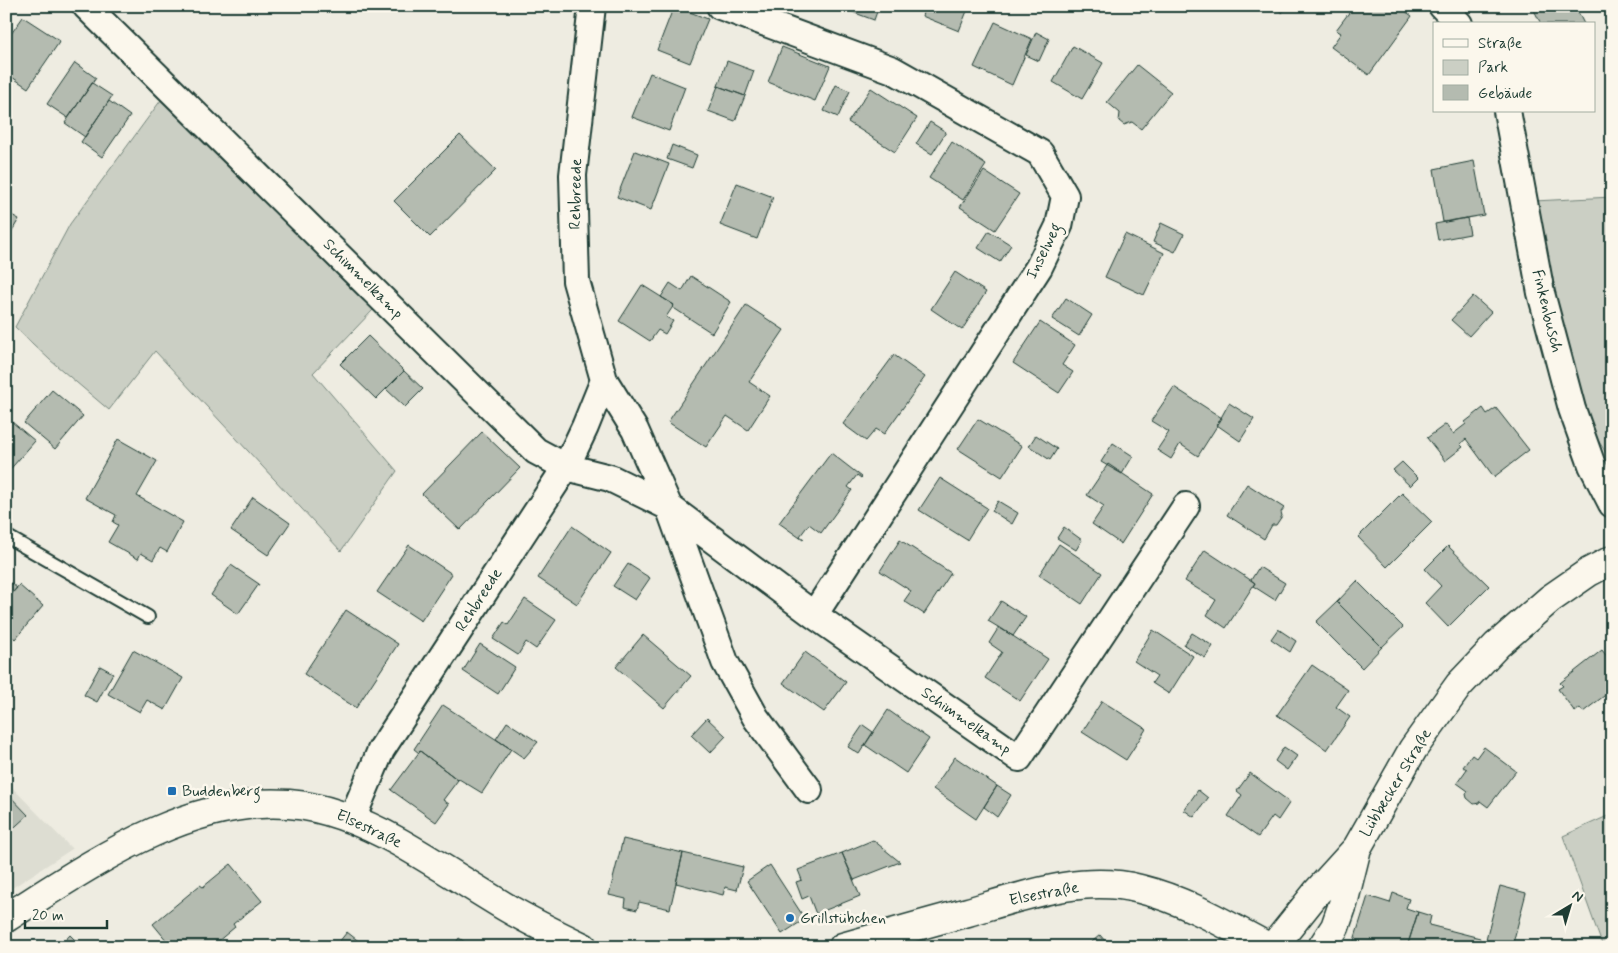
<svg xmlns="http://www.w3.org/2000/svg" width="1618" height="953" viewBox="0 0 1618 953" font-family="Mynerve,sans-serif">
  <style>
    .built { fill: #ddddd2 }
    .green { fill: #cbcfc4; stroke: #75867c }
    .building { fill: #b4bbb0; stroke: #1f3d34 }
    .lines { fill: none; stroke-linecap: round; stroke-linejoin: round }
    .lane-casing { stroke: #1f3d34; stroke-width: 16 }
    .street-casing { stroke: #1f3d34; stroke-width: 30 }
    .secondary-casing { stroke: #1f3d34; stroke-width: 31 }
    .lane { stroke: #fbf7ec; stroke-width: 12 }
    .street { stroke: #fbf7ec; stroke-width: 26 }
    .secondary { stroke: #fbf7ec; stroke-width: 28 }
    .poi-dot { fill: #1f6fb2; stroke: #fbf7ec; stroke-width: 2 }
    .labels { text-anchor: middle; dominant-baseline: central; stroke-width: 5; stroke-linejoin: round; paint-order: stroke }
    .street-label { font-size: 16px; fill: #1f3d34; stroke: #fbf7ec }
    .poi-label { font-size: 16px; fill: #1f3d34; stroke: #fbf7ec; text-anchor: start }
  </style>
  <rect width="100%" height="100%" fill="#eeece1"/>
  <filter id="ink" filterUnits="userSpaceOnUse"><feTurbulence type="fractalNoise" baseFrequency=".02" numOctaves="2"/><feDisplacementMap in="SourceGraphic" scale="10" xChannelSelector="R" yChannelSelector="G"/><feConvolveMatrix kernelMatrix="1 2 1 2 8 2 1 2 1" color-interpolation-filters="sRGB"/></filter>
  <g filter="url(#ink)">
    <path class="built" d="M 6,781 L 72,849 L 6,892 Z"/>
    <path class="green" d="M 161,100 L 373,310 L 313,373 L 397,471 L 341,551 L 155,351 L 109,410 L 50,360 L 15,327 L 70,224 Z
      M 1612,197 L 1612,462 L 1589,426 L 1553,295 L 1534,201 Z
      M 1612,814 L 1612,947 L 1603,947 L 1563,836 Z"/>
    <path class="building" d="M 674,6 L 708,19 L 690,63 L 657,50 Z
      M 848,6 L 879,6 L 874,20 L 847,10 Z
      M 925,6 L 969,6 L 959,31 L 922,16 Z
      M 1274,6 L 1287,6 L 1282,13 Z
      M 1354,6 L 1398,6 L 1412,16 L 1369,75 L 1331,47 L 1341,33 L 1336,30 Z
      M 1532,6 L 1575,6 L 1584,24 L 1541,24 Z
      M 23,17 L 60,41 L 28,88 L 6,73 L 6,41 Z
      M 995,22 L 1032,39 L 1012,85 L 974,67 Z
      M 1036,32 L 1049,39 L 1039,61 L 1026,55 Z
      M 1073,46 L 1103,63 L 1082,99 L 1053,82 Z
      M 782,47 L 830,66 L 815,101 L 768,82 Z
      M 727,61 L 754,71 L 745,96 L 718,86 Z
      M 75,63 L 96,78 L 68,118 L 47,104 Z
      M 1137,65 L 1171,92 L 1141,129 L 1132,122 L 1124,125 L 1119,121 L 1120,113 L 1107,102 Z
      M 650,73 L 685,87 L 669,131 L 632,117 Z
      M 92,83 L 112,96 L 85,137 L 65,123 Z
      M 836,85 L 850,91 L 838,117 L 824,111 Z
      M 718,86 L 745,96 L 735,121 L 708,111 Z
      M 871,88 L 917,118 L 895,152 L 848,122 Z
      M 109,101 L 130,116 L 102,157 L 81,142 Z
      M 930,122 L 946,132 L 932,154 L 916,144 Z
      M 460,135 L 496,170 L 430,237 L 394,201 Z
      M 952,142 L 986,165 L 963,200 L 929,178 Z
      M 672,145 L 697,155 L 692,168 L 667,159 Z
      M 635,151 L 669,164 L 651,210 L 617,197 Z
      M 1474,161 L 1484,215 L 1443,222 L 1434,169 Z
      M 984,171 L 1019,194 L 995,230 L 960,207 Z
      M 737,183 L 773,197 L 757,239 L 720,225 Z
      M 6,212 L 19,219 L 6,241 Z
      M 1467,218 L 1470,234 L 1438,240 L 1435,224 Z
      M 1161,223 L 1184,234 L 1175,252 L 1153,242 Z
      M 989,231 L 1011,245 L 1000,262 L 978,248 Z
      M 1125,234 L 1164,253 L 1144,295 L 1105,277 Z
      M 955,272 L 986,292 L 962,330 L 931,309 Z
      M 691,276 L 731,302 L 712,333 L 672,307 L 674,305 L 661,297 L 670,283 L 682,291 Z
      M 642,285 L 674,305 L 666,317 L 673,321 L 665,334 L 658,330 L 650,341 L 619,321 Z
      M 1473,296 L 1491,312 L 1469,336 L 1451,320 Z
      M 1066,298 L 1092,315 L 1079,336 L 1052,319 Z
      M 746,305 L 784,330 L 749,382 L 770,396 L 748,430 L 727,416 L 706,447 L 668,422 Z
      M 1040,322 L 1075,345 L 1062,365 L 1073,372 L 1059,393 L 1013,363 Z
      M 368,336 L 404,371 L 376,399 L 340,364 Z
      M 894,355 L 925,377 L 884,434 L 876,429 L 866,441 L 843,424 Z
      M 404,371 L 423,389 L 405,407 L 386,389 Z
      M 1174,387 L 1222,418 L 1198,456 L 1180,444 L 1171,459 L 1157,450 L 1169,432 L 1151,421 Z
      M 52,390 L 83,416 L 55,449 L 24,423 Z
      M 1229,403 L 1254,419 L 1240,441 L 1217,425 Z
      M 1483,408 L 1487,414 L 1496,408 L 1529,450 L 1494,477 L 1466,439 L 1460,444 L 1463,447 L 1445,461 L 1427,438 L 1446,424 L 1453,434 L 1466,424 L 1465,422 Z
      M 6,417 L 35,441 L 6,474 Z
      M 978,419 L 1022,446 L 1002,477 L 958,449 Z
      M 482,432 L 520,468 L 460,530 L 422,494 Z
      M 1036,435 L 1057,449 L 1050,460 L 1029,446 Z
      M 118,439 L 157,461 L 137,496 L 183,522 L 167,552 L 160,548 L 153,560 L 141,553 L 138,559 L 108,542 L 118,525 L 113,522 L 116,515 L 85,498 Z
      M 1113,443 L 1133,456 L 1122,474 L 1101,462 Z
      M 831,453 L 862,477 L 861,478 L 857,475 L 848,487 L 852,490 L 821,533 L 809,524 L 800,536 L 804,539 L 803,540 L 779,523 Z
      M 1402,462 L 1418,478 L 1410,486 L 1393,470 Z
      M 1108,464 L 1153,494 L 1121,544 L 1092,524 L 1104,506 L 1087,495 Z
      M 940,478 L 987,508 L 967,540 L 919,510 Z
      M 1247,484 L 1284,508 L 1281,512 L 1282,516 L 1276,525 L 1272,525 L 1264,539 L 1227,515 Z
      M 1402,493 L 1432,522 L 1387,567 L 1358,537 Z
      M 253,497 L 290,523 L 268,555 L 231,530 Z
      M 998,501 L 1018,513 L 1012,524 L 992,511 Z
      M 572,526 L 611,553 L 577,604 L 538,578 Z
      M 1064,527 L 1082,540 L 1076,550 L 1057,538 Z
      M 900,540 L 951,573 L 924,614 L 904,601 L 911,591 L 880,571 Z
      M 1059,544 L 1102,573 L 1082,604 L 1039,575 Z
      M 409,545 L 452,574 L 421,621 L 377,592 Z
      M 1448,546 L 1489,586 L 1448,627 L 1425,603 L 1441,586 L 1425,569 Z
      M 1205,550 L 1255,583 L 1226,628 L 1207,615 L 1216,600 L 1185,581 Z
      M 628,564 L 650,578 L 635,600 L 613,586 Z
      M 231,565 L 259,584 L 238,614 L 211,595 Z
      M 1259,567 L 1285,583 L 1275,600 L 1253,586 L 1255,583 L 1251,580 Z
      M 6,579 L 17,588 L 6,600 Z
      M 1357,581 L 1403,627 L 1382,647 L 1337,602 Z
      M 19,585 L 43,606 L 15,639 L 6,631 L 6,600 Z
      M 525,599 L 556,620 L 536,649 L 526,642 L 518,655 L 493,639 L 504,622 L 508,625 Z
      M 1001,601 L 1026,617 L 1013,636 L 988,621 Z
      M 1337,602 L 1382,647 L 1362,668 L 1316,622 Z
      M 346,610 L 398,644 L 356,708 L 304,674 Z
      M 999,627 L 1048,659 L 1020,701 L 985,678 L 1002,652 L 989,643 Z
      M 1278,629 L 1296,641 L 1290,652 L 1271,639 Z
      M 1153,630 L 1193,656 L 1169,694 L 1152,683 L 1157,676 L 1134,661 Z
      M 1192,633 L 1213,646 L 1205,658 L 1184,645 Z
      M 643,635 L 691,676 L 664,708 L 616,667 Z
      M 480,644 L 515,667 L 498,694 L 463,671 Z
      M 133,650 L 183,678 L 165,710 L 147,700 L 140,712 L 108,694 Z
      M 1602,650 L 1612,663 L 1612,690 L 1583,712 L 1580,708 L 1575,712 L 1558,689 L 1563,686 L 1560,683 Z
      M 805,652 L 846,682 L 824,712 L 783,683 Z
      M 1312,665 L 1348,690 L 1336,707 L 1350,717 L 1327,750 L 1277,715 Z
      M 100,666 L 113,673 L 97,702 L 84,695 Z
      M 1102,701 L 1146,729 L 1126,760 L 1082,732 Z
      M 443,705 L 511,749 L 482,793 L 459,779 L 458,780 L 420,751 L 419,753 L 414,749 Z
      M 888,710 L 929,739 L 906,773 L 865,745 Z
      M 707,718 L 726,736 L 710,753 L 691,735 Z
      M 507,722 L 538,742 L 524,758 L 496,739 Z
      M 863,725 L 873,732 L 859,754 L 848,747 Z
      M 1284,747 L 1297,756 L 1287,770 L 1275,761 Z
      M 1484,747 L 1516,771 L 1488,807 L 1480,801 L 1479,803 L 1474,804 L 1467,798 L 1466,794 L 1468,791 L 1457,783 L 1467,769 L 1463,767 L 1472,755 L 1476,758 Z
      M 420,751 L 458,780 L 443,800 L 449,804 L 436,822 L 391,790 Z
      M 955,757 L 997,786 L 976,819 L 933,789 Z
      M 1250,773 L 1290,802 L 1278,820 L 1273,816 L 1258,837 L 1228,816 L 1242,795 L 1237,791 Z
      M 997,786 L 1011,795 L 997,817 L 984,807 Z
      M 1198,790 L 1208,798 L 1194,817 L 1184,810 Z
      M 6,792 L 28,815 L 6,835 Z
      M 623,839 L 683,853 L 670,909 L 639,902 L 637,910 L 625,907 L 626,899 L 609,895 Z
      M 873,840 L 900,862 L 854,880 L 842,853 Z
      M 683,853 L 743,867 L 737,890 L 725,887 L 723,895 L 676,883 Z
      M 842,853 L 860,896 L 816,914 L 809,896 L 802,899 L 796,882 L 802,880 L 798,870 Z
      M 231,864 L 262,901 L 233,924 L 235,927 L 211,947 L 172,947 L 153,924 L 200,885 L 203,887 Z
      M 770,865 L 805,919 L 782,934 L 747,881 Z
      M 1500,886 L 1526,893 L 1512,947 L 1486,940 Z
      M 1393,893 L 1409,899 L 1406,908 L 1418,912 L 1407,947 L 1352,947 L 1368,896 L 1390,903 Z
      M 1418,912 L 1431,916 L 1429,925 L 1480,938 L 1478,947 L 1407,947 Z
      M 347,932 L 366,947 L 335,947 Z
      M 70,935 L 82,947 L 59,947 Z
      M 1100,935 L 1110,947 L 1086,947 Z
      M 459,938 L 469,945 L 468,947 L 453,947 Z"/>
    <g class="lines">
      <defs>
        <path id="lane" d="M 6,536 L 148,617"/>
        <path id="street" d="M 86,6 L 536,451 L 566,467 L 610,478 L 669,507 L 814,615 L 1019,758 L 1186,506
          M 720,6 L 893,70 L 1040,153 L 1065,196 L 1059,226 L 1039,267 L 814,615
          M 1442,6 L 1459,24
          M 1507,111 L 1541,293 L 1572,409 L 1592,465 L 1612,504
          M 604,380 L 635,430 L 669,507 L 725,662 L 756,718 L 809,790
          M 352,819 L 381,750 L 566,467 L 585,427 L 604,380 L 576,281 L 573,175 L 592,6"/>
        <path id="secondary" d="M 6,918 C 89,866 186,796 289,804 C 328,807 365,823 399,842 C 436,863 472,887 509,909 C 533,923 558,935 583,947
          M 843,947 C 885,935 927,923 968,912 C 1023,896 1083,874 1140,889 C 1185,900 1227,925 1268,947
          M 1273,947 L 1317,892 L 1357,848 L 1413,749 L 1459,685 L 1497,645 L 1550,599 L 1589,572 L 1612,560
          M 1322,947 L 1335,927 L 1343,904 L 1356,852"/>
      </defs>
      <use href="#lane" class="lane-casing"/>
      <use href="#street" class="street-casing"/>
      <use href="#secondary" class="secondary-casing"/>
      <use href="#lane" class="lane"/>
      <use href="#street" class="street"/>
      <use href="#secondary" class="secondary"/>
    </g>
  </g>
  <g class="poi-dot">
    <rect x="167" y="786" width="10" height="10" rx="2.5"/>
    <circle cx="790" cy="918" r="5"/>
  </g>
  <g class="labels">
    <g class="street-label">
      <text transform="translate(576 194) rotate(-89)">Rehbreede</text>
      <text transform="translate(1044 251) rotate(-64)">Inselweg</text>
      <text transform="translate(363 279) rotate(45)">Schimmelkamp</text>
      <text transform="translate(1547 311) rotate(76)">Finkenbusch</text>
      <text transform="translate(479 600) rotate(-57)">Rehbreede</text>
      <text transform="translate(966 721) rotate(35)">Schimmelkamp</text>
      <text transform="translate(1396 783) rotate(-59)">Lübbecker Straße</text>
      <text transform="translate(369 829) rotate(25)">Elsestraße</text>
      <text transform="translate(1044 894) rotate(-11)">Elsestraße</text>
    </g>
    <g class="poi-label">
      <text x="182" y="791">Buddenberg</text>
      <text x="800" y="918">Grillstübchen</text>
    </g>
  </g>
  <rect width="1618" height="953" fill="none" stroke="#fbf7ec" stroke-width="25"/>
  <rect x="12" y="12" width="1593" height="928" fill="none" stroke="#1f3d34" stroke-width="2" filter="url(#ink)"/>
  <rect x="1433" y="22" width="162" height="90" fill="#fbf7ec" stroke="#a3ada2"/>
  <rect x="1443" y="39" width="25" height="8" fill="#fbf7ec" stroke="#a3ada2"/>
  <text x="1478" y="48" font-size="15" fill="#1f3d34">Straße</text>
  <rect x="1443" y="60" width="25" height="15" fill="#cbcfc4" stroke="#a3ada2"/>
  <text x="1478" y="72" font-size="15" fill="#1f3d34">Park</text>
  <rect x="1443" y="85" width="25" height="15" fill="#b4bbb0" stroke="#a3ada2"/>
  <text x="1478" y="98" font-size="15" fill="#1f3d34">Gebäude</text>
  <g transform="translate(1570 906) rotate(38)" stroke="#fbf7ec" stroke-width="4" paint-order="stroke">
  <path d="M0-4L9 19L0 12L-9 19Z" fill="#1f3d34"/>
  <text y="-8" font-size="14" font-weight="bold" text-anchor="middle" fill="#1f3d34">N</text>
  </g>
  <path d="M25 920v8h82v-8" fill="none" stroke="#1f3d34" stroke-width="2.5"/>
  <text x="32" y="920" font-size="15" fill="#1f3d34" stroke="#fbf7ec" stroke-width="4" paint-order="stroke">20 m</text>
</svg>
